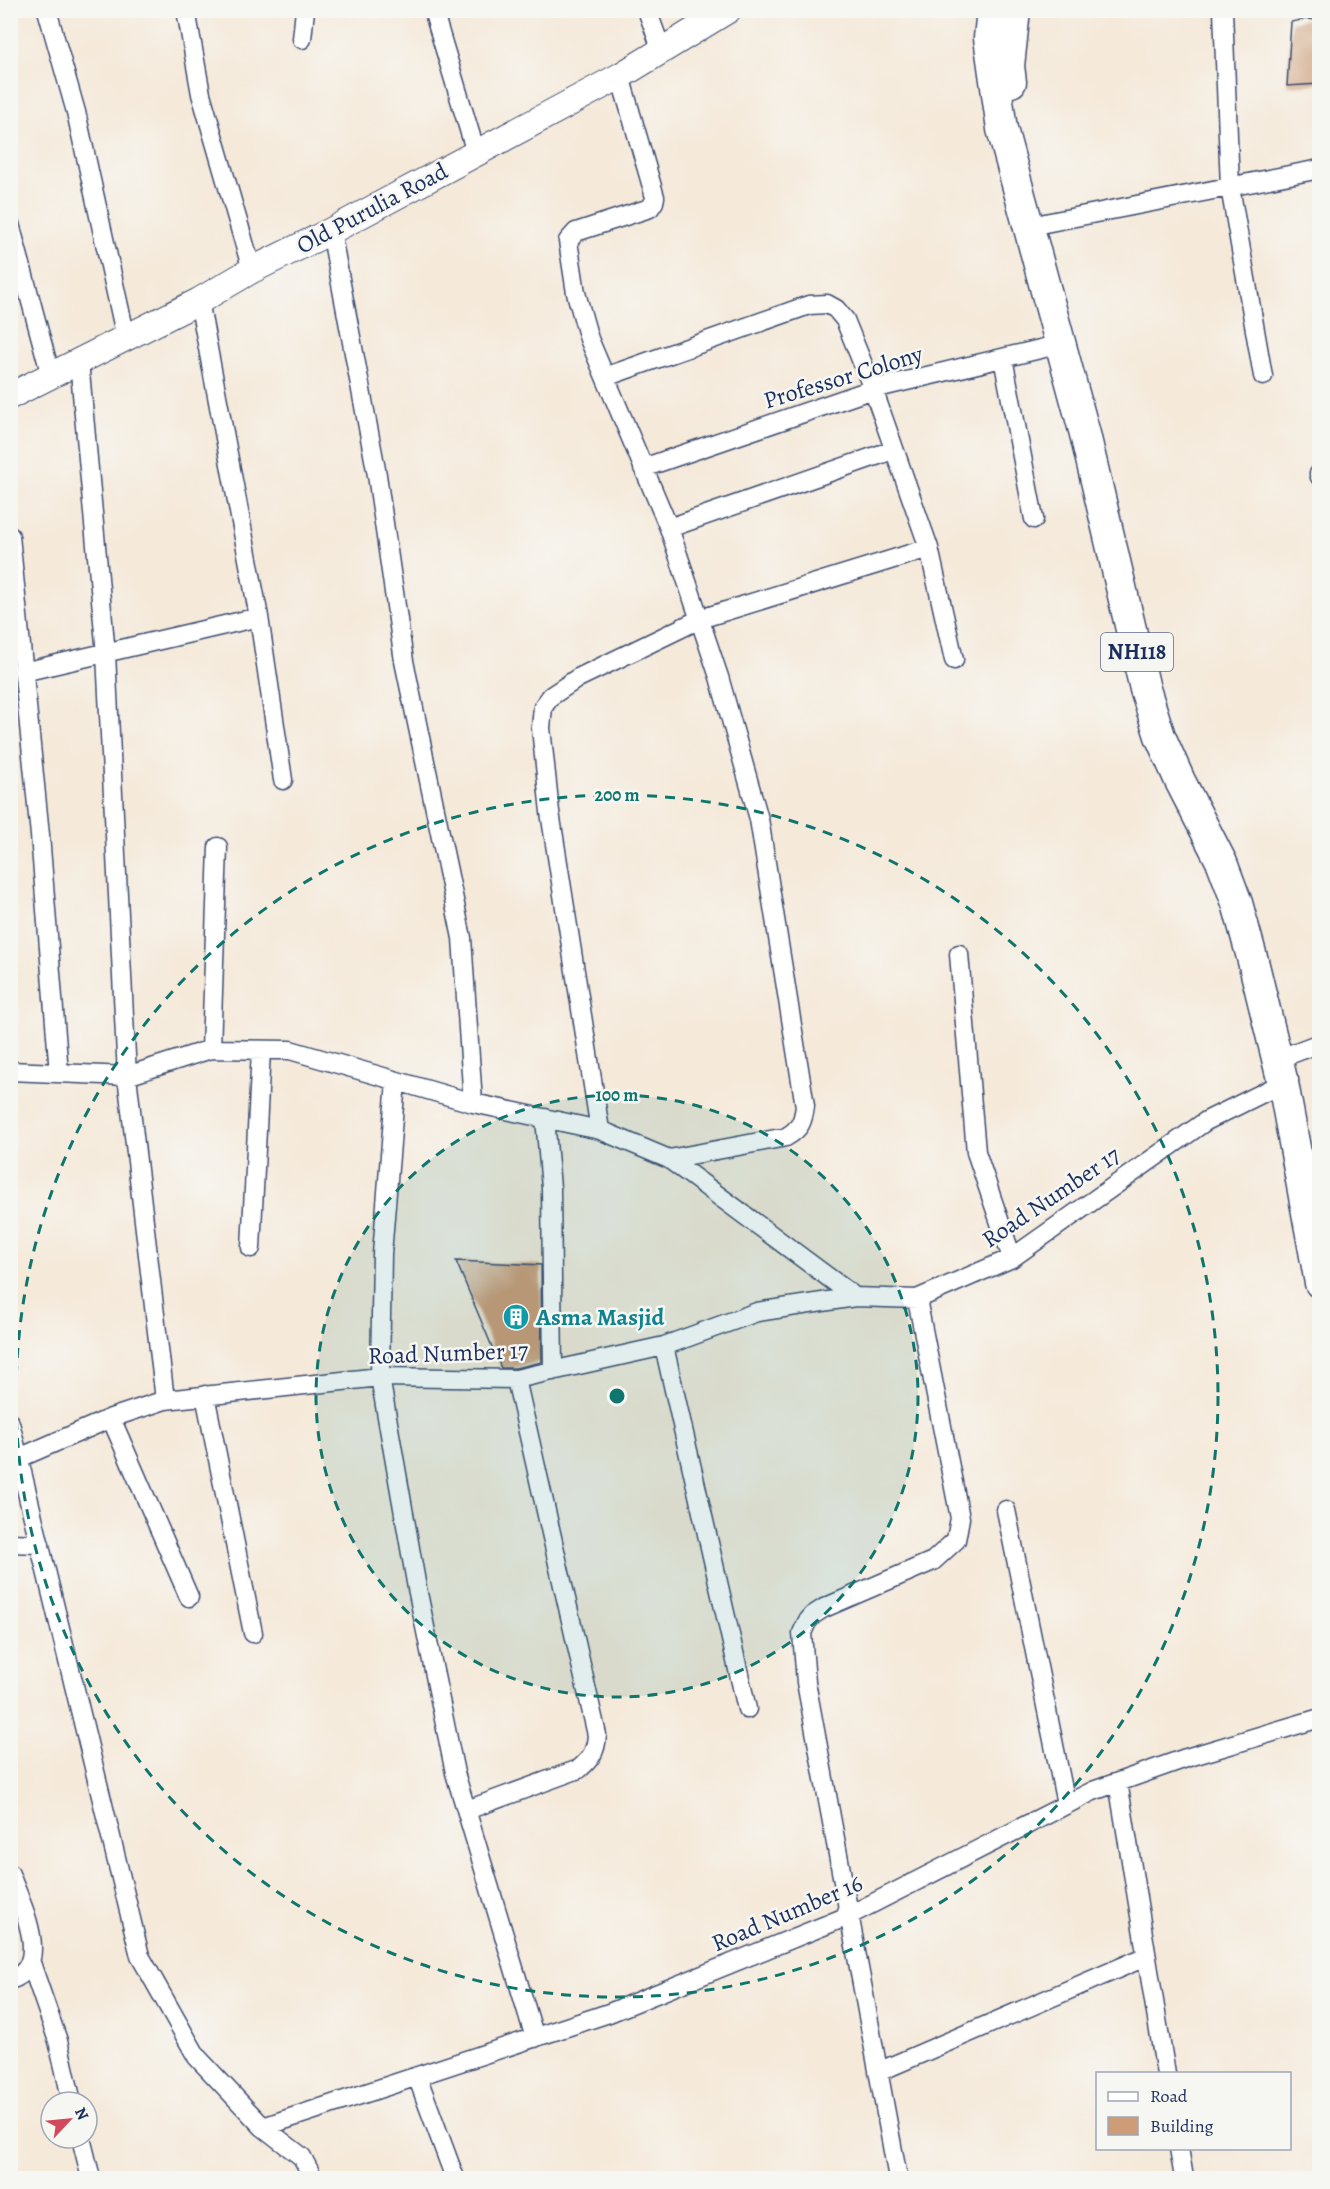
<svg xmlns="http://www.w3.org/2000/svg" width="1330" height="2189" viewBox="0 0 1330 2189" font-family="Alegreya,serif">
  <style>
    .building { fill: #ce9d78 }
    .lines { fill: none; stroke-linecap: round; stroke-linejoin: round }
    .minor-casing { stroke: #3c4b70; stroke-width: 21 }
    .secondary-casing { stroke: #3c4b70; stroke-width: 28 }
    .trunk-casing { stroke: #3c4b70; stroke-width: 33 }
    .minor { stroke: #fff; stroke-width: 18 }
    .secondary { stroke: #fff; stroke-width: 26 }
    .trunk { stroke: #fff; stroke-width: 30 }
    .ring { fill: none; stroke: #0f766e; stroke-width: 3; stroke-dasharray: 10 8 }
    .labels { text-anchor: middle; dominant-baseline: central; stroke-width: 5; stroke-linejoin: round; paint-order: stroke }
    .shield { fill: #f6f6f2; stroke: #5d6b8a; stroke-width: 1.5 }
    .shield-label { font-size: 22px; font-weight: bold; fill: #1b2f5e }
    .street-label { font-size: 24px; fill: #1b2f5e; stroke: #f6f6f2 }
    .culture-label { font-size: 24px; font-weight: bold; fill: #0d838f; stroke: #f6f6f2; text-anchor: start }
    .centre { fill: #0f766e; stroke: #f6f6f2; stroke-width: 3 }
    .ring-label { font-size: 18px; text-anchor: middle; font-weight: bold; fill: #0f766e; stroke: #f6f6f2; stroke-width: 5; stroke-linejoin: round; paint-order: stroke }
  </style>
  <rect width="100%" height="100%" fill="#f6f6f2"/>
  <filter id="ink" filterUnits="userSpaceOnUse"><feTurbulence type="fractalNoise" baseFrequency=".0167" numOctaves="2"/><feDisplacementMap in="SourceGraphic" scale="12" xChannelSelector="R" yChannelSelector="G"/><feConvolveMatrix kernelMatrix="1 2 1 2 8 2 1 2 1" color-interpolation-filters="sRGB"/></filter>
  <filter id="wash" filterUnits="userSpaceOnUse"><feTurbulence type="fractalNoise" baseFrequency=".008" numOctaves="4" result="noise"/><feDisplacementMap in="SourceGraphic" scale="24" xChannelSelector="R" yChannelSelector="G"/><feGaussianBlur stdDeviation="1.35" result="paint"/><feColorMatrix in="noise" values="0 0 0 0 0 0 0 0 0 0 0 0 0 0 0 0 0 1.4 0 .05"/><feComposite in="paint" operator="in"/></filter>
  <g filter="url(#wash)">
    <rect width="100%" height="100%" fill="#f5e9d9"/>
    <g id="blocks">
      <path class="building" d="M 1306,19 L 1320,20 L 1320,84 L 1287,86 L 1291,22 Z
        M 456,1261 L 541,1265 L 542,1362 L 515,1368 L 501,1368 Z"/>
    </g>
  </g>
  <g filter="url(#ink)">
    <use href="#blocks" fill-opacity="0" stroke="#3c4b70" stroke-width="1.5"/>
    <g class="lines">
      <defs>
        <path id="minor" d="M 47,10 L 76,112 L 126,338
          M 186,10 L 201,94 L 252,270
          M 433,10 L 476,153
          M 647,10 L 662,51
          M 1223,10 L 1230,187 L 1263,376
          M 302,39 L 305,10
          M 620,76 L 655,197 L 654,202 L 650,208 L 576,232 L 568,241 L 576,293 L 589,339 L 669,528 L 719,677 L 759,819 L 805,1106 C 803,1122 800,1129 786,1137 L 669,1159
          M 1045,223 L 1320,169
          M 10,224 L 51,376
          M 331,231 L 377,475 L 404,661 L 462,938 L 473,1103
          M 1003,358 L 1034,519
          M 79,361 L 106,654 L 127,1076 L 165,1400
          M 605,377 L 809,305 L 827,304 L 836,309 L 845,320 L 873,389 L 929,548 L 954,660
          M 643,468 L 873,389 L 1061,344
          M 1319,474 L 1320,477
          M 669,528 L 893,450
          M 10,536 L 40,835 L 59,1073
          M 259,617 L 283,780
          M 23,672 L 259,617 L 199,301
          M 959,954 L 976,1152 L 1012,1258
          M 211,1049 L 218,847
          M 1291,1054 L 1320,1043
          M 10,1071 L 127,1076 L 211,1049 L 290,1050 L 473,1103 L 600,1130 L 669,1159 L 855,1297
          M 396,1081 L 382,1254 L 380,1377 L 417,1588 L 455,1773 L 535,2038
          M 545,1118 L 551,1188 L 553,1371
          M 600,1130 L 550,812 L 541,728 L 543,707 L 551,696 L 578,678 L 700,619 L 929,548
          M 251,1248 L 261,1050
          M 664,1346 L 747,1709
          M 205,1395 L 253,1633
          M 111,1418 L 189,1597
          M 10,1423 L 140,1956 L 197,2057 L 263,2127 L 302,2157 L 313,2178
          M 10,1462 L 111,1418 L 165,1400 L 380,1377 L 516,1379 L 664,1346 L 757,1312 L 855,1297 L 917,1299 L 1012,1258 L 1206,1121 L 1289,1080
          M 1006,1510 L 1066,1804
          M 10,1543 L 40,1544
          M 1118,1782 L 1166,2074
          M 467,1810 L 579,1769 C 591,1759 596,1751 597,1735 L 516,1379
          M 10,1874 C 20,1902 54,1966 10,1980
          M 31,1963 L 58,2041 L 72,2102
          M 878,2072 L 1145,1957
          M 417,2076 L 455,2178
          M 263,2127 L 609,2013 L 848,1916 L 1093,1791 L 1186,1758 L 1320,1718
          M 81,2138 L 91,2178
          M 1179,2148 L 1184,2178
          M 898,2178 L 806,1682 L 802,1633 L 807,1622 L 813,1615 L 824,1608 L 933,1561 L 956,1540 L 960,1518 L 917,1299"/>
        <path id="secondary" d="M 10,396 L 199,301 L 252,270 L 331,231 L 620,76 L 728,10"/>
        <path id="trunk" d="M 992,10 L 989,38 L 1002,129 L 1085,434 L 1145,689 L 1160,736 L 1180,781 L 1222,863 L 1237,903 L 1253,961 L 1283,1083 L 1320,1283
          M 1011,82 L 1009,66 L 1015,10"/>
      </defs>
      <use href="#minor" class="minor-casing"/>
      <use href="#secondary" class="secondary-casing"/>
      <use href="#trunk" class="trunk-casing"/>
      <use href="#minor" class="minor"/>
      <use href="#secondary" class="secondary"/>
      <use href="#trunk" class="trunk"/>
    </g>
  </g>
  <circle cx="617" cy="1396" r="301" fill="#0f766e" fill-opacity=".12"/>
  <g class="ring">
    <circle cx="617" cy="1396" r="301"/>
    <circle cx="617" cy="1396" r="601"/>
  </g>
  <defs>
    <symbol id="building-disc" viewBox="-11 -11 22 22"><circle r="9.5" fill="#0f9aa8" stroke="#f6f6f2"/><path d="M-4-6H4V6H1V3H-1V6H-4ZM-2.5-4.3h1.7v1.8h-1.7ZM.8-4.3h1.7v1.8H.8ZM-2.5-1h1.7V.8h-1.7ZM.8-1h1.7V.8H.8Z" fill="#fff"/></symbol>
  </defs>
  <g fill-rule="evenodd">
    <use href="#building-disc" x="501" y="1302" width="30" height="30"/>
  </g>
  <g class="labels">
    <rect class="shield" x="1101" y="633" width="72" height="38" rx="4.5"/>
    <g class="shield-label">
      <text x="1137" y="652">NH118</text>
    </g>
    <g class="street-label">
      <text transform="translate(372 208) rotate(-28)">Old Purulia Road</text>
      <text transform="translate(843 377) rotate(-17)">Professor Colony</text>
      <text transform="translate(1051 1197) rotate(-34)">Road Number 17</text>
      <text transform="translate(448 1353) rotate(-2)">Road Number 17</text>
      <text transform="translate(787 1913) rotate(-23)">Road Number 16</text>
    </g>
    <g class="culture-label">
      <text x="536" y="1317">Asma Masjid</text>
    </g>
  </g>
  <circle cx="617" cy="1396" r="9" class="centre"/>
  <g class="ring-label">
    <text x="617" y="801">200 m</text>
    <text x="617" y="1101">100 m</text>
  </g>
  <rect width="1330" height="2189" fill="none" stroke="#f6f6f2" stroke-width="36"/>
  <rect x="1096" y="2072" width="195" height="78" fill="#f6f6f2" stroke="#9ea6b7" stroke-width="1.5"/>
  <rect x="1108" y="2092" width="30" height="9" fill="#ffffff" stroke="#9ea6b7" stroke-width="1.5"/>
  <text x="1150" y="2102" font-size="18" fill="#1b2f5e">Road</text>
  <rect x="1108" y="2117" width="30" height="18" fill="#ce9d78" stroke="#9ea6b7" stroke-width="1.5"/>
  <text x="1150" y="2132" font-size="18" fill="#1b2f5e">Building</text>
  <g transform="translate(69 2120) rotate(64)"><circle r="28" fill="#f6f6f2" stroke="#9ea6b7" stroke-width="1.5"/>
  <path d="M0-4.5L10 22L0 15L-10 22Z" fill="#d1495b"/>
  <text y="-9" font-size="16" font-weight="bold" text-anchor="middle" fill="#1b2f5e">N</text>
  </g>
</svg>
